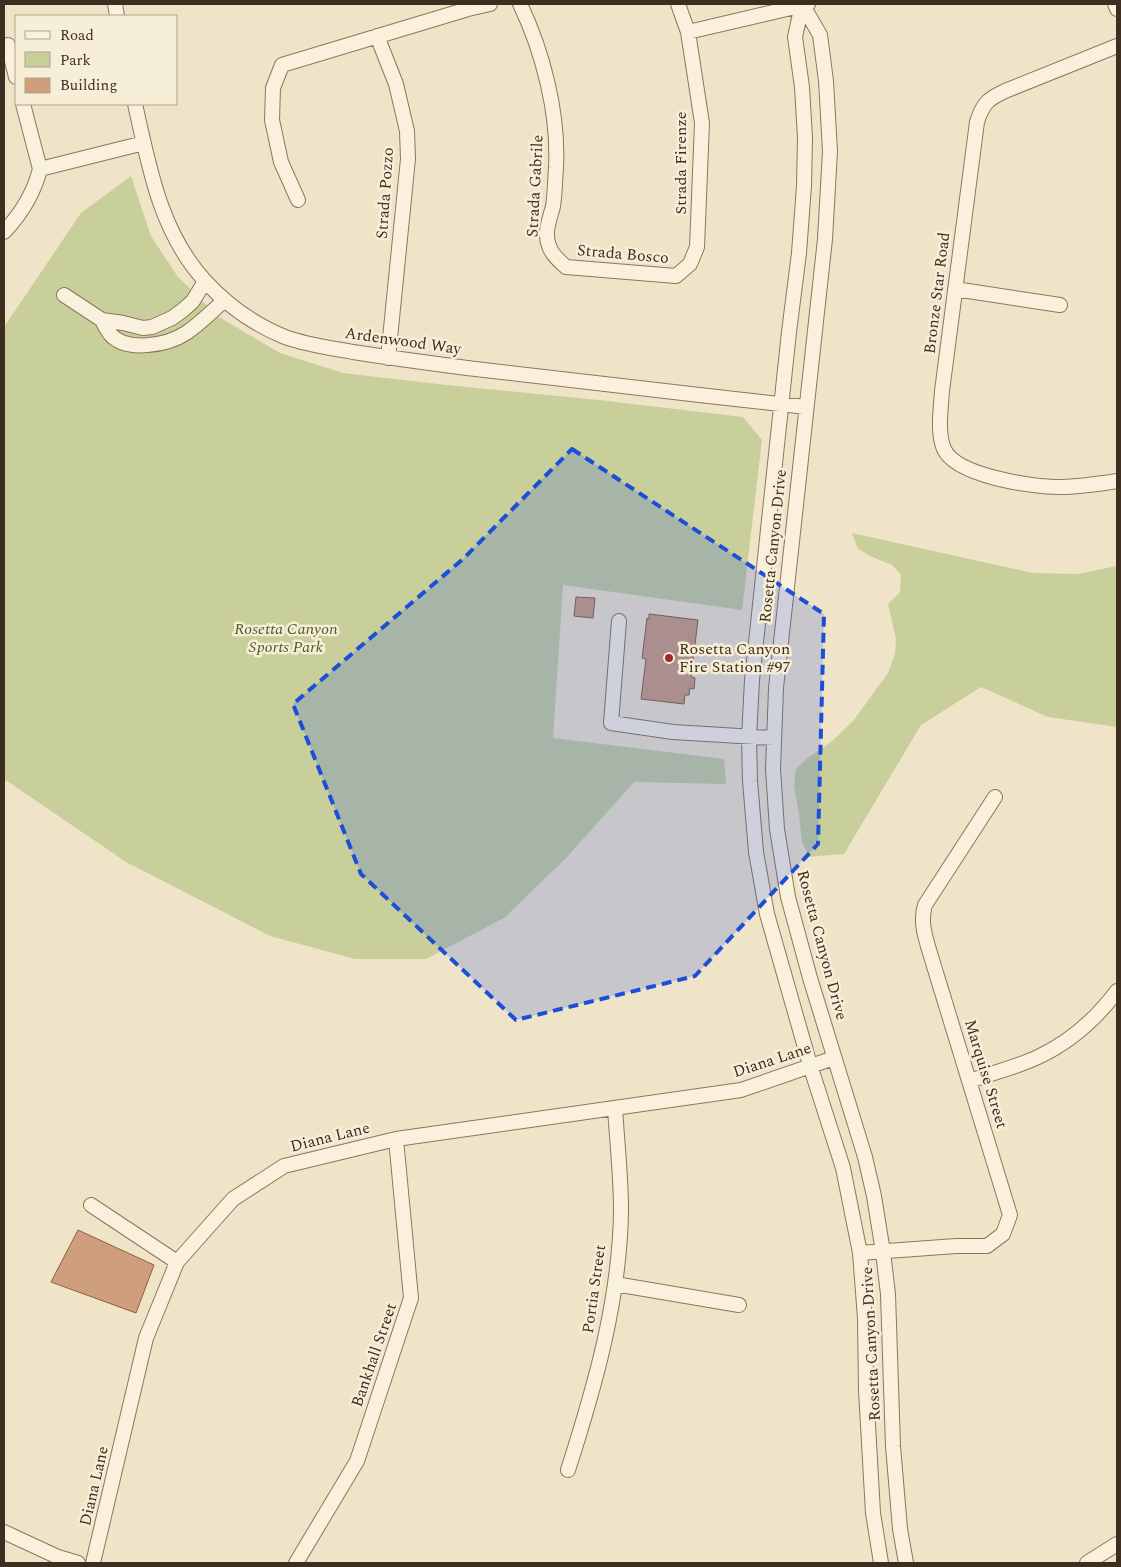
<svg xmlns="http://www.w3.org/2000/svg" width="1121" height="1567" viewBox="0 0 1121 1567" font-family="Spectral,serif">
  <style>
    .green { fill: #c9cf9b }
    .building { fill: #cf9f7d; stroke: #8d5f41 }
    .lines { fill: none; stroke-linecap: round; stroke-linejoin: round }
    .minor-casing { stroke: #8d765c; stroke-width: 16 }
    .minor { stroke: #faf1dc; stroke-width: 14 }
    .marked { fill: #1d4ed8; fill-opacity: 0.2; stroke: #1d4ed8; stroke-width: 4; stroke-dasharray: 10 6; stroke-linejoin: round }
    .poi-dot { fill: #9e2a2b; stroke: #f7eed8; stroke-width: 2 }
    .labels { text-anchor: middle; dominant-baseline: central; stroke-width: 5; stroke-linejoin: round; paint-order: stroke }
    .street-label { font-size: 16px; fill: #3d2e20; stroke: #f7eed8 }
    .park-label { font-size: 16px; font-style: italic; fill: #4d5a26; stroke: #f7eed8 }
    .poi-label { font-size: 16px; fill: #3d2e20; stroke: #f7eed8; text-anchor: start }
  </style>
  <rect width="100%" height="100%" fill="#f0e4c8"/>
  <path class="green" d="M 131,176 L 151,236 L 178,277 L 219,317 L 280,353 L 343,373 L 447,385 L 599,400 L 743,417 L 762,440 L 742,610 L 563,585 L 553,738 L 724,759 L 726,784 L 634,782 L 567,857 L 504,918 L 426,959 L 355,959 L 270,936 L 126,862 L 4,779 L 4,327 L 81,213 Z
    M 852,533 L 1033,573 L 1078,574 L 1117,566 L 1117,727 L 1048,717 L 981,687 L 921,725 L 844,854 L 809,857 L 802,842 L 799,814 L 794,786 L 796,769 L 806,759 L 831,742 L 853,721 L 888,673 L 895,654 L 896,639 L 888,604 L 900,592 L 901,575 L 892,565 L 870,556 L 858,549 Z"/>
  <path class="building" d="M 576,597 L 595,598 L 593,618 L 574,616 Z
    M 649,614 L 698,620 L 691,677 L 695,678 L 694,689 L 690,688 L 689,695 L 685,695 L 684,704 L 641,699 L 646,659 L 642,658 L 647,618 L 649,619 Z
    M 78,1230 L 154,1265 L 136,1313 L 51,1282 Z"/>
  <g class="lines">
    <defs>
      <path id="minor" d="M 115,4 L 117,16
        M 520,4 C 543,52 559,114 556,168 C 555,180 555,194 553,206 C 551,215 546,227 547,236 C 548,251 556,258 566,267 L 676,276 L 690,264 L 697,247 L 702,123 L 688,32 L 678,4
        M 802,4 L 820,35 L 826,81 L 830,151 L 825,239 L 776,688 L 773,769 L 777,829 L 788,897 L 810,978 L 865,1157 L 874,1196 L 883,1252 L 888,1294 L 893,1446 L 900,1529 L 906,1563
        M 1115,4 L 1117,9
        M 802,5 L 795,37 L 802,87 L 805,138 L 804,186 L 799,253 L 789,332 L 752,680 L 749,738 L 750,781 L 756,852 L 767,914 L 810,1065 L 843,1168 L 860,1253 L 865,1318 L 866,1390 L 873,1513 L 881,1563
        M 688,32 L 808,4
        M 377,36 L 396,84 L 407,131 L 408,159 L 388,358
        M 4,46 L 8,45 L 16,77
        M 1117,46 L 1005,91 C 988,99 983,103 977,122 L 942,391 C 941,408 937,433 944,449 C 956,476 1032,487 1060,487 C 1079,487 1098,484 1117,481
        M 23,104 L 40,169
        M 135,104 C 149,166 160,232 205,281 C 227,305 255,325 285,337 C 307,345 331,348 353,352 C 391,358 429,363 467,368 C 580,382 693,394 806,407
        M 298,200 L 281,162 L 272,120 L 273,88 L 282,65 L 468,9 L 490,4
        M 4,232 C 21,214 34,193 40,169 L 144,143
        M 955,289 L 1060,305
        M 64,295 L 102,320 L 123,323 L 143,328 L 152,327 L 172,318 L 183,310 L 193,301 L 205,281
        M 102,320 C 104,325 107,330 110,334 C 126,353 168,345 186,333 C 200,324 212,311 225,300
        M 619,621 L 611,723 L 673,732 L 774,738
        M 970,1081 C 992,1073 1017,1067 1038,1057 C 1070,1042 1096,1019 1117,991
        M 91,1205 L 177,1262
        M 860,1253 L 956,1246 L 987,1246 L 1003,1234 L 1010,1215 L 930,953 C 925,936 920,922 925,905 L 995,797
        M 615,1284 L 739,1305
        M 568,1470 C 595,1386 620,1299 621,1210 C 621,1176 617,1141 615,1108
        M 4,1532 L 58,1557 L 78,1563
        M 93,1563 L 146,1338 L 177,1262 L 233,1199 L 284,1166 L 396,1139 L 741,1090 L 834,1058
        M 296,1563 L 357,1461 L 411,1298 L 396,1139
        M 1087,1563 L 1117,1544"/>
    </defs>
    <use href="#minor" class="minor-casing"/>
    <use href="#minor" class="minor"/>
  </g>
  <path class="marked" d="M 572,449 L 824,614 L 818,844 L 695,976 L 516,1020 L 361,874 L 293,704 L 463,559 Z"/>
  <circle class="poi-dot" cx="669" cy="658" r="5"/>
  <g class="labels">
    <g class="street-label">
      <text transform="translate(681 163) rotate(-90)">Strada Firenze</text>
      <text transform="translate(535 186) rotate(-87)">Strada Gabrile</text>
      <text transform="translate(385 193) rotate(-86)">Strada Pozzo</text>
      <text transform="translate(623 254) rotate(5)">Strada Bosco</text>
      <text transform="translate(937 293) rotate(-83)">Bronze Star Road</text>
      <text transform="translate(403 341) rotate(8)">Ardenwood Way</text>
      <text transform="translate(773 546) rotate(-84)">Rosetta Canyon Drive</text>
      <text transform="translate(822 945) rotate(75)">Rosetta Canyon Drive</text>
      <text transform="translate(772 1060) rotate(-18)">Diana Lane</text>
      <text transform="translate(986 1074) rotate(73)">Marquise Street</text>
      <text transform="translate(330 1137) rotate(-14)">Diana Lane</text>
      <text transform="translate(594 1289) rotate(-82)">Portia Street</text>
      <text transform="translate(871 1344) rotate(-93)">Rosetta Canyon Drive</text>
      <text transform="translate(374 1355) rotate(-71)">Bankhall Street</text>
      <text transform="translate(94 1486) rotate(-77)">Diana Lane</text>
    </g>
    <g class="park-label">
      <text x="286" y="629">Rosetta Canyon<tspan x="286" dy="18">Sports Park</tspan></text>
    </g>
    <g class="poi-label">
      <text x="679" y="649">Rosetta Canyon<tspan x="679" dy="18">Fire Station #97</tspan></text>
    </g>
  </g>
  <rect width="1121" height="1567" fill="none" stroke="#3d2e20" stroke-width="10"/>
  <rect x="15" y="15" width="162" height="90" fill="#f7eed8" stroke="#ada18e"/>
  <rect x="25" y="31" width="25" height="8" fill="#faf1dc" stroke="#ada18e"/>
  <text x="60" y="40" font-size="15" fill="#3d2e20">Road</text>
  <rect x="25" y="52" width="25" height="15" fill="#c9cf9b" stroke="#ada18e"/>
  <text x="60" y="65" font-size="15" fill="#3d2e20">Park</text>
  <rect x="25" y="78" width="25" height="15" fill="#cf9f7d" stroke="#ada18e"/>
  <text x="60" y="90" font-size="15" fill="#3d2e20">Building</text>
</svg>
